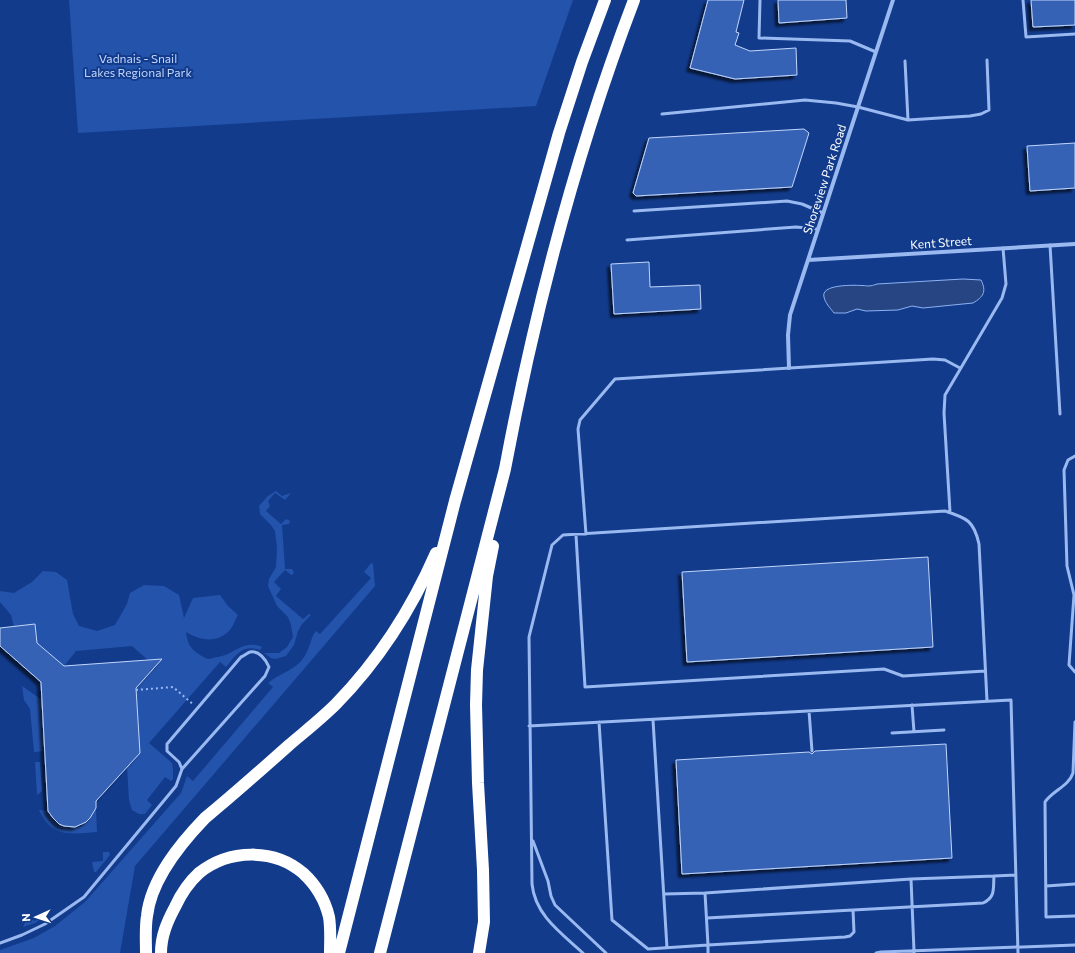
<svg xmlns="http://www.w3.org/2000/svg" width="1075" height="953" viewBox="0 0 1075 953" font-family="Commissioner,sans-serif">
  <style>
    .green { fill: #2453ac }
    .water { fill: #274582; stroke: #8cb2f4 }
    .building { fill: #3662b4; stroke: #c1d6fc; filter: url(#shadow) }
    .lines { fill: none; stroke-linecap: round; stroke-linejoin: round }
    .path { stroke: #9ab9f1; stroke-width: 2; stroke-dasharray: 2 3; stroke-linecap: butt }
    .lane { stroke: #9ab9f1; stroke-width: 3 }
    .street { stroke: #9ab9f1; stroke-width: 4 }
    .highway { stroke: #fff; stroke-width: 12 }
    .labels { text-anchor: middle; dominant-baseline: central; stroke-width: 4; stroke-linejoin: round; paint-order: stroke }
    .park-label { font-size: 12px; fill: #c1d6fc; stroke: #123b8c }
    .street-label { font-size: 12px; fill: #fff; stroke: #123b8c }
  </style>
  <defs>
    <filter id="shadow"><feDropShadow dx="-3.5" dy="3.5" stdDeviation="1" flood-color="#0009"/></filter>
  </defs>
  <rect width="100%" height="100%" fill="#123b8c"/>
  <path class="green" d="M 69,0 L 573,0 L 536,106 L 78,133 Z
    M 276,491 L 282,496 L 291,493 L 285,500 L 275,493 L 268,501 L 270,506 L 266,511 L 281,524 L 286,519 L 290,521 L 289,524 L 282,525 L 285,569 L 292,569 L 294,572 L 293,574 L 291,575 L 285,570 L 274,582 L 281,589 L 276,596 L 303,619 L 309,614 L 311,615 L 302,624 L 298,631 L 294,645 L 286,656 L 275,659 L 271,658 L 264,653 L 279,653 L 287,647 L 293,637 L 291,625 L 288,617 L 277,606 L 268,586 L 269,579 L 276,567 L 277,548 L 275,531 L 271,525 L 260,514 L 259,506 L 268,496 Z
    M 371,563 L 373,564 L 375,586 L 135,866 L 120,953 L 0,953 L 0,950 L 34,938 L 55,926 L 85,902 L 181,793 L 187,776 L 193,781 L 273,687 L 268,683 C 280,673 296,670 304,657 C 310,649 310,638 316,631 L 320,634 L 371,578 L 364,572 Z
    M 43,571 L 56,572 L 67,580 L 73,614 L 79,626 L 97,631 L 115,625 L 127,604 L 130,593 L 144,585 L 164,586 L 179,595 L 184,618 L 193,598 L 220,595 L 228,606 L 238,615 C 235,620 233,627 229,631 C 216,644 199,640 186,632 C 187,641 189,647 197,653 C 200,655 205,658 208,659 C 211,659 215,657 218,657 C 235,654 243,639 262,647 L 260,650 C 242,644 237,654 226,667 L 220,662 L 149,743 L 172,763 L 173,769 L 173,779 L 171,781 L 165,777 L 147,800 L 152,805 L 145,814 L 139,814 L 132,810 L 129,800 L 127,767 L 136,688 L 162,659 L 148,660 L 132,646 L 76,651 L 64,666 L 37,643 L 35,624 L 14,627 L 11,615 L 0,602 L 0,591 L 14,593 L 32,582 Z
    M 22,686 L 42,700 L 45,751 L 34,752 L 30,709 L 24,700 Z
    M 35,762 L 40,762 L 42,791 L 37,795 Z
    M 96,808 L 97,832 C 70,834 52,838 39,810 L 48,811 C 57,826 76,835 89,819 C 92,815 94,811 96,808 Z
    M 103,852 L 109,852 L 110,855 L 96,872 L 94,872 L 92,862 L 103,861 Z
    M 40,913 L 44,915 L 44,917 L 35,923 L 23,927 L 27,918 L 35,921 Z"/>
  <path class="water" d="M 963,279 L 981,280 C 987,292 983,297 973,303 L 923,308 L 912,306 L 898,310 L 866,311 L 857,309 L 846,313 L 834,313 C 831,309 825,303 824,297 C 820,283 860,285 868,286 C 871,286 874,285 877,284 Z"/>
  <path class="building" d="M 708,0 L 744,0 L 736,32 L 739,33 L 735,45 L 750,51 L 796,48 L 797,75 L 735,79 L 690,68 Z
    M 778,0 L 846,0 L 847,18 L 779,23 Z
    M 1031,0 L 1075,0 L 1075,25 L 1033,27 Z
    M 804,129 L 809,133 L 792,187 L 636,196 L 633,193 L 649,138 Z
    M 1075,143 L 1075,188 L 1030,191 L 1027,146 Z
    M 649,262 L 650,287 L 700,285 L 701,309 L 614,314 L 611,264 Z
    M 928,557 L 933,647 L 687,662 L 682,572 Z
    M 35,624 L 37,643 L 64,666 L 162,659 L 136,688 L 140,753 L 96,801 L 96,808 L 90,818 L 86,822 L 75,827 L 64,826 L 59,824 L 53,818 L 48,811 L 41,682 L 0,646 L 0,628 Z
    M 946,744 L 952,858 L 682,874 L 676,760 L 809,752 L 812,754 L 815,751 Z"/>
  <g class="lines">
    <path class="path" d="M 136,690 L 173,687 L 194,705"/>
    <path class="lane" d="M 760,0 L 759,38 L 850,41 L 876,52
      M 1023,0 L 1026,37 L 1075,34
      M 905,61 L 908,120
      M 662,114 L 805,100 L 836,103 L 858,107 L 908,120 L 970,116 L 981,114 L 989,110 L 987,60
      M 634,211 L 787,201 L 802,204 L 823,213
      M 627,240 L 796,227 L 818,229
      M 1050,245 L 1060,414
      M 1075,456 L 1068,460 L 1064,470 L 1067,566 L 1074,595 L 1069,665 L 1075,672
      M 950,512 L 944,413 L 945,395 L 1002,298 L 1006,284 L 1003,248
      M 586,534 L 578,429 L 580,420 L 615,379 L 933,359 L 945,360 L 960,368
      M 576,535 L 585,687 L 884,669 L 903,676 L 985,671
      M 912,705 L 914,732
      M 809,711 L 812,751
      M 653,720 L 667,948
      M 599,722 L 612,920 L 648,949 L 708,945 L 708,953
      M 1075,722 L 1073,773 C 1069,786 1052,791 1045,802 L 1046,917 L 1075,916
      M 529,726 L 1011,700 L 1018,953
      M 892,733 L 944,730
      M 533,841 L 548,881 L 551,896 L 555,905 L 606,953
      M 911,879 L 994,876
      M 1046,886 L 1075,884
      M 664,894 L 705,893
      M 707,918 L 853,910
      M 0,943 L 22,935 L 45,924 L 84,897 L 176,786 L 182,769 L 265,676 L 269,667 C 266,660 259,650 250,652 C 247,653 244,656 241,657 L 167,744 L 167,751 L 179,762 L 182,769
      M 583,953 C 561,933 535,915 532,884 L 529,637 L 552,545 L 563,535 L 945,511 C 967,518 974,521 979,544 L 987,701
      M 876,953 L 881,952 L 1075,945
      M 914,953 L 914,951 L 911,879 L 705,893 L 708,945 L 845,937 L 850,936 L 854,932 L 853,910 L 983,903 C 996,897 993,888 994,876 L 1016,875"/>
    <path class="street" d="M 808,260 L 1075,244
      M 789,368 L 788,335 L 790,315 L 893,0"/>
    <path class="highway" d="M 146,953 C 146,941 145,928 147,916 C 151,879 180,844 205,818 C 233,795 260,771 288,746 C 303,733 321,719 336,704 C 378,661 412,608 436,553
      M 161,953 C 161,936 167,922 175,907 C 181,894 188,883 199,873 C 229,849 274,848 303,873 C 316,885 325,900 329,917 C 331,929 330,941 330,953
      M 339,953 L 455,501 L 559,133 L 582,62 L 605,0
      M 380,953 L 505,469 C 535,309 576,152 634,0
      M 479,953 L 484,922 L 483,870 L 478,783 L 476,705 L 477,670 L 487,576 L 493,546"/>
  </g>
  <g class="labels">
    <g class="park-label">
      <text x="138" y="58">Vadnais - Snail<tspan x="138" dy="14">Lakes Regional Park</tspan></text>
    </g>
    <g class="street-label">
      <text transform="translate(824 179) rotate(-72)">Shoreview Park Road</text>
      <text transform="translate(941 242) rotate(-4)">Kent Street</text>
    </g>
  </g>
  <g transform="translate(36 917) rotate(267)" stroke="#123b8c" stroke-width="3" paint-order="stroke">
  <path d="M0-3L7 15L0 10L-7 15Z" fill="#ffffff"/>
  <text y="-6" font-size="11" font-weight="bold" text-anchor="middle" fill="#ffffff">N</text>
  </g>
</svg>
